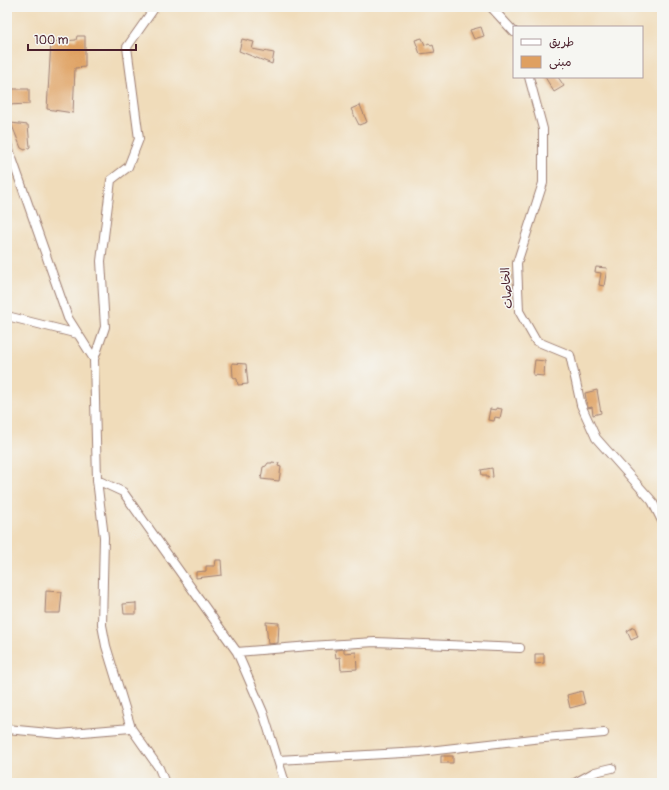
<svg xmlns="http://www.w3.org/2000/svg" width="669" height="790" viewBox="0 0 669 790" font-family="Pangolin,'Playpen Sans Arabic',sans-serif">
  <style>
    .building { fill: #dfa061 }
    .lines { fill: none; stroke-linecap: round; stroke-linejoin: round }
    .minor-casing { stroke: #9d7e72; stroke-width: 10 }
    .minor { stroke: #fff; stroke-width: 8 }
    .labels { text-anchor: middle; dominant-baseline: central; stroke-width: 3; stroke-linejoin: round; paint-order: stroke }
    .street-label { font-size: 12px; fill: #4a1f2b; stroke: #f6f6f2 }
  </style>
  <rect width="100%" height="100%" fill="#f6f6f2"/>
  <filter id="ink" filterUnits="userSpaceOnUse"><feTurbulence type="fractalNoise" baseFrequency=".025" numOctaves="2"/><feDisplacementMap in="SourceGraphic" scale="8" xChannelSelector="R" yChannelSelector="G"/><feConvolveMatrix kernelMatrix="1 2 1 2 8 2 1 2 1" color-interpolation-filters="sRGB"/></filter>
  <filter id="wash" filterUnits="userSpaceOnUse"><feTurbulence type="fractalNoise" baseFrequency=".012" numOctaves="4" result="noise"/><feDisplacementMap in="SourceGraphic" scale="16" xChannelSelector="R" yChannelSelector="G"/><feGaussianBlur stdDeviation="0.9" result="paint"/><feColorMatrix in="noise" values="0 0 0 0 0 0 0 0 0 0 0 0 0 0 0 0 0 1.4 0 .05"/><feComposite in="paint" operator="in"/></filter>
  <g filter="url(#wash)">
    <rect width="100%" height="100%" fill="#f0dcba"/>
    <g id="blocks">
      <path class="building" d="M 481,27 L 484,36 L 474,39 L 470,30 Z
        M 77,36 L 85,36 L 85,67 L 75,68 L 73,113 L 47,109 L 51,42 L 76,40 Z
        M 422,38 L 425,45 L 429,43 L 431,46 L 433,45 L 435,52 L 420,54 L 415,40 Z
        M 242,39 L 254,42 L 252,49 L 274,53 L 272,64 L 239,51 Z
        M 545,77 L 558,77 L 564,86 L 554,92 Z
        M 7,89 L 29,89 L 29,104 L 7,105 Z
        M 360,105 L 367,122 L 359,125 L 351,109 Z
        M 11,123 L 28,125 L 30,147 L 25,150 L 21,148 Z
        M 596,267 L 607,268 L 604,286 L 599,285 L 601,273 L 595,272 Z
        M 535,360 L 545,361 L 544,376 L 533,375 Z
        M 232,363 L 246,364 L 248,384 L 238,385 L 237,379 L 233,377 Z
        M 597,390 L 601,413 L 593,415 L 592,407 L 588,408 L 587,404 L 585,393 Z
        M 496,408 L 502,409 L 500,418 L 495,417 L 494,421 L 488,420 L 490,409 L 496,410 Z
        M 272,462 L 279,463 L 278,466 L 281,467 L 279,481 L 261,479 L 263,467 L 266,466 L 268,463 L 272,463 Z
        M 492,468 L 493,477 L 487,478 L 487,475 L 482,475 L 481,470 Z
        M 216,560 L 221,560 L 222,575 L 196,578 L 196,572 L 206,571 L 206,566 L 215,566 Z
        M 46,591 L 62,592 L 60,613 L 45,613 Z
        M 136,603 L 136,614 L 124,614 L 123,604 Z
        M 266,622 L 279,623 L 278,643 L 268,644 Z
        M 634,627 L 638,637 L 631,640 L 627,631 Z
        M 344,649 L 344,653 L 356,652 L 357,669 L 341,670 L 340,657 L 336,658 L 335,650 Z
        M 535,654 L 544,654 L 544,663 L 535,664 Z
        M 582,691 L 585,704 L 570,708 L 567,695 Z
        M 441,756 L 453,756 L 453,763 L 441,763 Z"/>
    </g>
  </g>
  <g filter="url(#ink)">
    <use href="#blocks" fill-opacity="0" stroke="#9d7e72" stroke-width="1"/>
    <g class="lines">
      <defs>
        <path id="minor" d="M 491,7 L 514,32
          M 529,77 L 543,129 L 543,183 L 517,263 L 519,311 L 536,341 L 570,355 L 581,405 L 596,438 L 652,501 L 662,521
          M 7,144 L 68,318 L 94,359 L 97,480 L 123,492 L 237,652 L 263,712 L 285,783
          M 7,316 L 78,334
          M 94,359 L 105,327 L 101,261 L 111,180 L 128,167 L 139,139 L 127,47 L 153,10 L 153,7
          M 97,480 L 104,537 L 102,625 L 106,646 L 131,728 L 159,768 L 165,783
          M 237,652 L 310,646 L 375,642 L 520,648
          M 7,729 L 59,734 L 131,728
          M 278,760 L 420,752 L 533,739 L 604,733
          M 575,783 L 595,772 L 612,768"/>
      </defs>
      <use href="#minor" class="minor-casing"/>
      <use href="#minor" class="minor"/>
    </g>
  </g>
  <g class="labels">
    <g class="street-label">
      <text transform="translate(507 288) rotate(-94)">الخاصات</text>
    </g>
  </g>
  <rect width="669" height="790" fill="none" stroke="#f6f6f2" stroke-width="24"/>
  <rect x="513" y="26" width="130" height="52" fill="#f6f6f2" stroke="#b1a0a2"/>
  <rect x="521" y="39" width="20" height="6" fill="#ffffff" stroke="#b1a0a2"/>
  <text x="549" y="46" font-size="12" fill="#4a1f2b">طريق</text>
  <rect x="521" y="56" width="20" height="12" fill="#dfa061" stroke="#b1a0a2"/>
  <text x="549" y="66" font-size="12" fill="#4a1f2b">مبنى</text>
  <path d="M28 44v6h108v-6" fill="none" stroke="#4a1f2b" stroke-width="2"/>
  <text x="34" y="44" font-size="12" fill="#4a1f2b" stroke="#f6f6f2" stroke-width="3" paint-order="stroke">100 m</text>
</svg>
